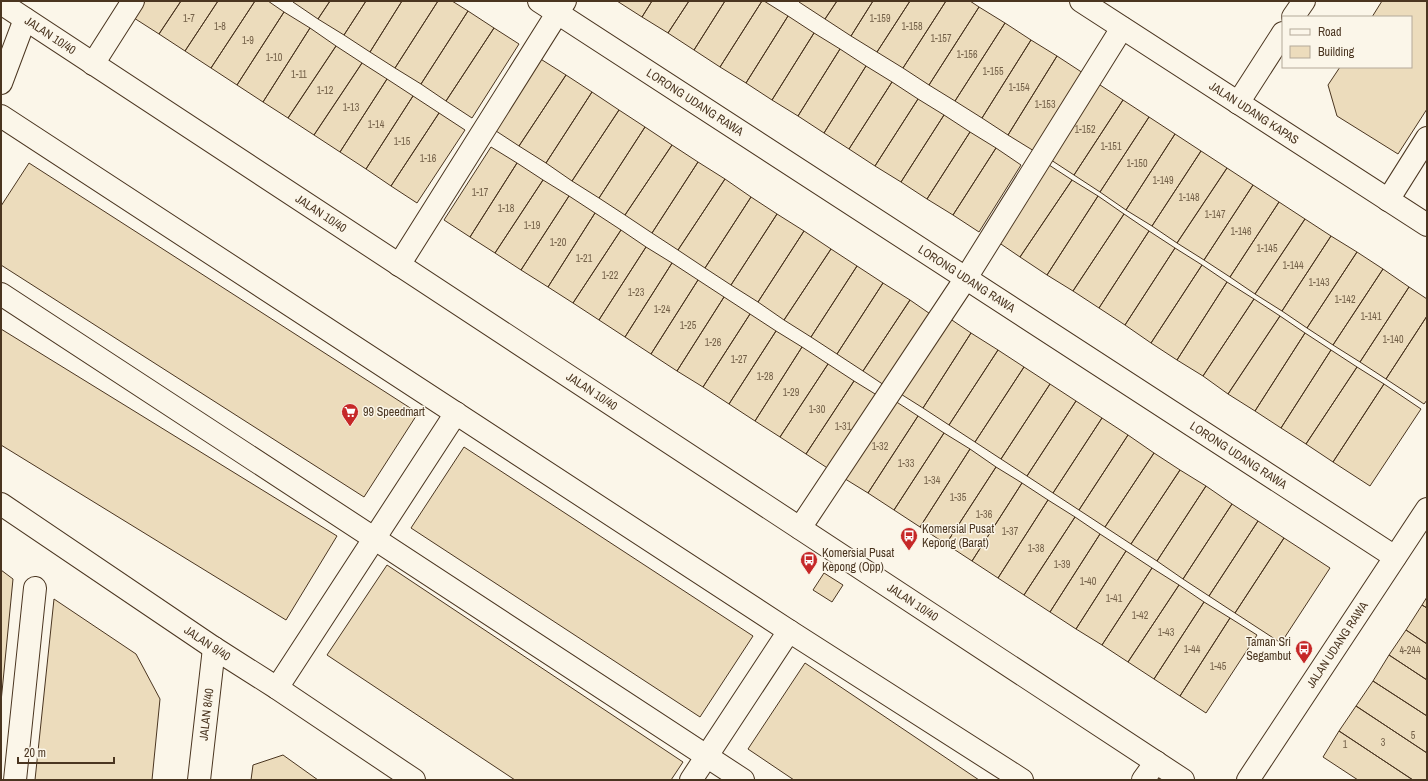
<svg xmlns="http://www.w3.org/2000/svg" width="1428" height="781" viewBox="0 0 1428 781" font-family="'Archivo Narrow',sans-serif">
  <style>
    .building { fill: #ecdcbc; stroke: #4a3520 }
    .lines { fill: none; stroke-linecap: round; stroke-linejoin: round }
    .minor-casing { stroke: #4a3520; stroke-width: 24 }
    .minor { stroke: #fbf6e9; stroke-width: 22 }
    .labels { text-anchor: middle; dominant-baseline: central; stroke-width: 3; stroke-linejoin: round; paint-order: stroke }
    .number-label { font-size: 10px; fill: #725f47 }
    .street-label { font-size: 12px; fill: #4a3520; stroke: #fbf6e9 }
    .poi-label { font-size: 12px; fill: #4a3520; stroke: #fbf6e9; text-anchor: start }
  </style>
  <rect width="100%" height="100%" fill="#fbf6e9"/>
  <path class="building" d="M 145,1 L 181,1 L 159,34 L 134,18 Z
    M 181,1 L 218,1 L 185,51 L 159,34 Z
    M 218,1 L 255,1 L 211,68 L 185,51 Z
    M 255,1 L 268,1 L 284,12 L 237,85 L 211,68 Z
    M 294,1 L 330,1 L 318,19 L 293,2 Z
    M 330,1 L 366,1 L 344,35 L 318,19 Z
    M 366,1 L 402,1 L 370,52 L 344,35 Z
    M 402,1 L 438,1 L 395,68 L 370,52 Z
    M 438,1 L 452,1 L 468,11 L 421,84 L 395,68 Z
    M 617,1 L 652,1 L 642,17 Z
    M 652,1 L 689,1 L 668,33 L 642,17 Z
    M 689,1 L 725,1 L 694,50 L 668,33 Z
    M 725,1 L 762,1 L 720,67 L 694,50 Z
    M 762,1 L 764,1 L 788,16 L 746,83 L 720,67 Z
    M 800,1 L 837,1 L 825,19 L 799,2 Z
    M 837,1 L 873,1 L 851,36 L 825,19 Z
    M 873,1 L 910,1 L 877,52 L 851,36 Z
    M 910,1 L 946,1 L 903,68 L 877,52 Z
    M 946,1 L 970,1 L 979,7 L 929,85 L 903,68 Z
    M 1382,1 L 1427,1 L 1427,109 L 1398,154 L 1337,116 L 1328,85 L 1340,67 L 1411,67 L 1411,17 L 1372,17 Z
    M 979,7 L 1005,23 L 955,101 L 929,85 Z
    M 468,11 L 494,28 L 446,101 L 421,84 Z
    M 284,12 L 310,28 L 263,102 L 237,85 Z
    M 788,16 L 814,33 L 772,100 L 746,83 Z
    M 1005,23 L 1031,40 L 982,118 L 955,101 Z
    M 310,28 L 336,46 L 288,118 L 263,102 Z
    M 494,28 L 519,44 L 472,118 L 446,101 Z
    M 814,33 L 840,49 L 798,116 L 772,100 Z
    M 1031,40 L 1057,56 L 1008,135 L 982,118 Z
    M 336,46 L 362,63 L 314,135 L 288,118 Z
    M 840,49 L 866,66 L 824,133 L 798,116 Z
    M 1057,56 L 1083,73 L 1034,151 L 1008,135 Z
    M 539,58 L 566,75 L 519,146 L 493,129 Z
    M 362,63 L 387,79 L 340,152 L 314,135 Z
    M 866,66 L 892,82 L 849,149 L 824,133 Z
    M 566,75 L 592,92 L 546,163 L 519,146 Z
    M 387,79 L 413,96 L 366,169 L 340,152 Z
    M 892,82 L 918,99 L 875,166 L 849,149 Z
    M 1097,83 L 1123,100 L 1074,175 L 1048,158 Z
    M 592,92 L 619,110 L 572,181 L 546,163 Z
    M 413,96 L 439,113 L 391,186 L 366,169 Z
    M 918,99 L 944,115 L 901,182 L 875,166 Z
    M 1123,100 L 1149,117 L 1100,192 L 1074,175 Z
    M 619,110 L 645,127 L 599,198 L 572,181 Z
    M 439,113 L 465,130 L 417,203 L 391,186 Z
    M 944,115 L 970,132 L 927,199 L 901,182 Z
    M 1149,117 L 1175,134 L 1126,210 L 1100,192 Z
    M 645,127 L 672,145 L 625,215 L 599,198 Z
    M 970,132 L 996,148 L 953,215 L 927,199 Z
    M 1175,134 L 1201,151 L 1152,226 L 1126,210 Z
    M 672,145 L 698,162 L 652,233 L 625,215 Z
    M 491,147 L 517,163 L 470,237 L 444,220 Z
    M 996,148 L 1021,165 L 979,232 L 953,215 Z
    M 1201,151 L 1227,168 L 1177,243 L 1152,226 Z
    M 698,162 L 725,179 L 678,250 L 652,233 Z
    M 29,163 L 418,413 L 364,497 L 1,265 L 1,206 Z
    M 517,163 L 543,180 L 495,253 L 470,237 Z
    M 1046,163 L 1072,180 L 1020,257 L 995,240 Z
    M 1227,168 L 1253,185 L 1204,260 L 1177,243 Z
    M 725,179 L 751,197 L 705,268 L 678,250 Z
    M 543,180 L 569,196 L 521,270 L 495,253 Z
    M 1072,180 L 1098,196 L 1047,275 L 1020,257 Z
    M 1253,185 L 1279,202 L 1230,277 L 1204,260 Z
    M 569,196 L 595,213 L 548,287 L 521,270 Z
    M 1098,196 L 1124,214 L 1073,291 L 1047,275 Z
    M 751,197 L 777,214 L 731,285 L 705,268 Z
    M 1279,202 L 1305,219 L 1255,294 L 1230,277 Z
    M 595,213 L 621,230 L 573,303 L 548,287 Z
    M 777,214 L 804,231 L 758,302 L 731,285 Z
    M 1124,214 L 1149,231 L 1099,308 L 1073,291 Z
    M 1305,219 L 1331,236 L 1282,311 L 1255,294 Z
    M 621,230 L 646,247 L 599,320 L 573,303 Z
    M 804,231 L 831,249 L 784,320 L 758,302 Z
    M 1149,231 L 1175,248 L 1125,325 L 1099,308 Z
    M 1331,236 L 1357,252 L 1307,328 L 1282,311 Z
    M 646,247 L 672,263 L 625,337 L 599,320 Z
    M 1175,248 L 1202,265 L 1151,343 L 1125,325 Z
    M 831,249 L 857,266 L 811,337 L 784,320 Z
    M 1357,252 L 1383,269 L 1333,345 L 1307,328 Z
    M 672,263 L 698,280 L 651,354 L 625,337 Z
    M 1202,265 L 1227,282 L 1177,360 L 1151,343 Z
    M 857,266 L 883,283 L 837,354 L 811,337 Z
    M 1383,269 L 1409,287 L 1360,362 L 1333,345 Z
    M 698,280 L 724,297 L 677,371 L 651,354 Z
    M 1227,282 L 1254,299 L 1203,376 L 1177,360 Z
    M 883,283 L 910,300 L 863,371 L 837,354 Z
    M 1409,287 L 1427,299 L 1427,316 L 1386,379 L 1360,362 Z
    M 724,297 L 750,314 L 703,387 L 677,371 Z
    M 1254,299 L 1280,316 L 1228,394 L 1203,376 Z
    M 910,300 L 936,318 L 890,389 L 863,371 Z
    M 750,314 L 776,331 L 729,404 L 703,387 Z
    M 946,316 L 971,333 L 923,408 L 896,391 Z
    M 1280,316 L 1305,333 L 1255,411 L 1228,394 Z
    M 1427,316 L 1427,400 L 1424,404 L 1386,379 Z
    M 1,329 L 337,536 L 286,620 L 1,445 Z
    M 776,331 L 802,347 L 755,421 L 729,404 Z
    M 971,333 L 998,350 L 949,425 L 923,408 Z
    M 1305,333 L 1331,350 L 1281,428 L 1255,411 Z
    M 802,347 L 828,364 L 780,437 L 755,421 Z
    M 998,350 L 1024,367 L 975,442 L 949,425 Z
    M 1331,350 L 1357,367 L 1306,444 L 1281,428 Z
    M 828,364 L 854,381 L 806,454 L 780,437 Z
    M 1024,367 L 1050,384 L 1001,459 L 975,442 Z
    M 1357,367 L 1384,384 L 1333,462 L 1306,444 Z
    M 854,381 L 880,397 L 832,471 L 806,454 Z
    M 1050,384 L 1076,401 L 1027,476 L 1001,459 Z
    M 1384,384 L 1421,409 L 1370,486 L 1333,462 Z
    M 892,399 L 918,416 L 868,493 L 842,477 Z
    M 1076,401 L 1102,418 L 1053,493 L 1027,476 Z
    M 918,416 L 944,433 L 894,510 L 868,493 Z
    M 1102,418 L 1128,435 L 1079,510 L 1053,493 Z
    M 944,433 L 970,449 L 920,527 L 894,510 Z
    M 1128,435 L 1154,453 L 1105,527 L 1079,510 Z
    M 464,447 L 753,636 L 700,717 L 411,528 Z
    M 970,449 L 996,467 L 946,544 L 920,527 Z
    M 1154,453 L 1180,470 L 1131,544 L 1105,527 Z
    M 996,467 L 1022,483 L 972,561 L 946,544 Z
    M 1180,470 L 1206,486 L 1157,561 L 1131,544 Z
    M 1022,483 L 1048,500 L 998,578 L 972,561 Z
    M 1206,486 L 1232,504 L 1183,579 L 1157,561 Z
    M 1048,500 L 1075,517 L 1024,595 L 998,578 Z
    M 1232,504 L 1258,521 L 1209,596 L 1183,579 Z
    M 1075,517 L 1100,534 L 1050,612 L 1024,595 Z
    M 1258,521 L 1284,538 L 1235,613 L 1209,596 Z
    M 1100,534 L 1126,551 L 1076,629 L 1050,612 Z
    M 1284,538 L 1330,568 L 1281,643 L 1235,613 Z
    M 1126,551 L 1152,568 L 1102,645 L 1076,629 Z
    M 387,565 L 683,762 L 671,780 L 515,780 L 327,655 Z
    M 1152,568 L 1179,585 L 1128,662 L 1102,645 Z
    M 1,570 L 13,579 L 1,702 Z
    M 824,573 L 843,585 L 832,602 L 813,590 Z
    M 1179,585 L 1204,602 L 1154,679 L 1128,662 Z
    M 1427,597 L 1427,608 L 1422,605 Z
    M 54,599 L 136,654 L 160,699 L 152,780 L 35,780 Z
    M 1204,602 L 1230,618 L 1180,696 L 1154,679 Z
    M 1422,605 L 1427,608 L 1427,644 L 1406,630 Z
    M 1230,618 L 1257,635 L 1206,713 L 1180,696 Z
    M 1406,630 L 1427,644 L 1427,680 L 1389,655 Z
    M 1389,655 L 1427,680 L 1427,716 L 1373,681 Z
    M 805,663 L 979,780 L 794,780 L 748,749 Z
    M 1373,681 L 1427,716 L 1427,753 L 1356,706 Z
    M 1356,706 L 1427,753 L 1427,780 L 1413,780 L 1339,731 Z
    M 1339,731 L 1413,780 L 1358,780 L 1323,757 Z
    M 283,755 L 318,780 L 251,780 L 253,765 Z"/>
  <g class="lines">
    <defs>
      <g id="minor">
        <path id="s1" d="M 539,1 L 1395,557"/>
        <path id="s2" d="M 1081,1 L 1427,225"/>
        <path id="s3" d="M 1,3 L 1183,780"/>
        <path d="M 1293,17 L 1304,1"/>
        <path d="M 93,64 L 133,1"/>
        <path d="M 1,83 L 25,19"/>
        <path d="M 1238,103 L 1283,33"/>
        <path d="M 1,116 L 789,631 L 1022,780"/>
        <path d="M 1388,200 L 1427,138"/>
        <path d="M 399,265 L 565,1"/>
        <path d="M 1,294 L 743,780"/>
        <path id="s4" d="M 1,504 L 214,648 L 277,688 L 414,780"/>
        <path d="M 800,528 L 966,278 L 1122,28"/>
        <path d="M 277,688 L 456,413"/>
        <path d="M 15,780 L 35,588"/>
        <path id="s5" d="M 199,780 L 214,648"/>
        <path d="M 691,780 L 789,631"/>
        <path d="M 1143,780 L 1156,762"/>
        <path id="s6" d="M 1248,780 L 1427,509"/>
      </g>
    </defs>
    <use href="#minor" class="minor-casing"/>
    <use href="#minor" class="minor"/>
  </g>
  <defs>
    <symbol id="supermarket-pin" viewBox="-11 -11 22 30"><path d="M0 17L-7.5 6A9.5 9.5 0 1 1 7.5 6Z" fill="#c62828" stroke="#fbf6e9"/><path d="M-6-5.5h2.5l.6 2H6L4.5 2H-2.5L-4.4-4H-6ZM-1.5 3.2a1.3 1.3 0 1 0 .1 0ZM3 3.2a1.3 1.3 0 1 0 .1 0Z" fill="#fff"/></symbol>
    <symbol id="bus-pin" viewBox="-11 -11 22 30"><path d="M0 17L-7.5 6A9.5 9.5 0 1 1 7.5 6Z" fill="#c62828" stroke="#fbf6e9"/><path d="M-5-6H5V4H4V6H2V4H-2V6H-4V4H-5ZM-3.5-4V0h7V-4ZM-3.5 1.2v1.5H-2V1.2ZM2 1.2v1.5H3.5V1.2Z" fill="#fff"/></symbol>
  </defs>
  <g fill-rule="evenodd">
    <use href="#supermarket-pin" x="340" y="402" width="20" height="27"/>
    <use href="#bus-pin" x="899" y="526" width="20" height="27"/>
    <use href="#bus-pin" x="799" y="550" width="20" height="27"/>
    <use href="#bus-pin" x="1294" y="639" width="20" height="27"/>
  </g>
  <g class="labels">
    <g class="number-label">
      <text x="189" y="18">1-7</text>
      <text x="880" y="18">1-159</text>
      <text x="220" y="26">1-8</text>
      <text x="912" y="26">1-158</text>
      <text x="941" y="38">1-157</text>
      <text x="248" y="40">1-9</text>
      <text x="967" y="54">1-156</text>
      <text x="274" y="57">1-10</text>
      <text x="993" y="71">1-155</text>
      <text x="299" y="74">1-11</text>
      <text x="1019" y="87">1-154</text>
      <text x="325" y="90">1-12</text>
      <text x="1045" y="104">1-153</text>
      <text x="351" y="107">1-13</text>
      <text x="376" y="124">1-14</text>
      <text x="1085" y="129">1-152</text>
      <text x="402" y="141">1-15</text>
      <text x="1111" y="146">1-151</text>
      <text x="428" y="158">1-16</text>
      <text x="1137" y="163">1-150</text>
      <text x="1163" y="180">1-149</text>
      <text x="480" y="192">1-17</text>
      <text x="1189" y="197">1-148</text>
      <text x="506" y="208">1-18</text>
      <text x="1215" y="214">1-147</text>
      <text x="532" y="225">1-19</text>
      <text x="1241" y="231">1-146</text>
      <text x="558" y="242">1-20</text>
      <text x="1267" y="248">1-145</text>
      <text x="584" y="258">1-21</text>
      <text x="1293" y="265">1-144</text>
      <text x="610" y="275">1-22</text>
      <text x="1319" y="282">1-143</text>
      <text x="636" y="292">1-23</text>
      <text x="1345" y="299">1-142</text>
      <text x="662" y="309">1-24</text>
      <text x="1371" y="316">1-141</text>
      <text x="688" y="325">1-25</text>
      <text x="1393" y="339">1-140</text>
      <text x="713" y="342">1-26</text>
      <text x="739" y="359">1-27</text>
      <text x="765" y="376">1-28</text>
      <text x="791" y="392">1-29</text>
      <text x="817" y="409">1-30</text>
      <text x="843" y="426">1-31</text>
      <text x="880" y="446">1-32</text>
      <text x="906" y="463">1-33</text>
      <text x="932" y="480">1-34</text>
      <text x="958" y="497">1-35</text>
      <text x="984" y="514">1-36</text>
      <text x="1010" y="531">1-37</text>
      <text x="1036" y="548">1-38</text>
      <text x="1062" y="564">1-39</text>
      <text x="1088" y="581">1-40</text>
      <text x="1114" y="598">1-41</text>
      <text x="1140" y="615">1-42</text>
      <text x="1166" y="632">1-43</text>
      <text x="1192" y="649">1-44</text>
      <text x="1410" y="650">4-244</text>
      <text x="1218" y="666">1-45</text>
      <text x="1413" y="735">5</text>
      <text x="1383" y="742">3</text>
      <text x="1345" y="744">1</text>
    </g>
    <g class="street-label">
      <text stroke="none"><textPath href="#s3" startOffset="59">JALAN 10/40</textPath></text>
      <text stroke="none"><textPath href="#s1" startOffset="186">LORONG UDANG RAWA</textPath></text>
      <text stroke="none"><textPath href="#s2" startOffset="206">JALAN UDANG KAPAS</textPath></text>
      <text stroke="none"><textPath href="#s3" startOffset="383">JALAN 10/40</textPath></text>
      <text stroke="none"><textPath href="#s1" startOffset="510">LORONG UDANG RAWA</textPath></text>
      <text stroke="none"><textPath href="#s3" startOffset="707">JALAN 10/40</textPath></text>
      <text stroke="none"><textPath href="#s1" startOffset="834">LORONG UDANG RAWA</textPath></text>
      <text stroke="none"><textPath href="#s3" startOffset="1091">JALAN 10/40</textPath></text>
      <text stroke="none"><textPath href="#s4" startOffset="249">JALAN 9/40</textPath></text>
      <text stroke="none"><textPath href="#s6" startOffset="162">JALAN UDANG RAWA</textPath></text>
      <text stroke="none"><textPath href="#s5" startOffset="66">JALAN 8/40</textPath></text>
    </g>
    <g class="poi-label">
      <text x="363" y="412">99 Speedmart</text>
      <text x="922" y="529">Komersial Pusat<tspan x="922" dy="14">Kepong (Barat)</tspan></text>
      <text x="822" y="553">Komersial Pusat<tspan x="822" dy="14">Kepong (Opp)</tspan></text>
      <text x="1291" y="642" text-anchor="end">Taman Sri<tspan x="1291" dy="14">Segambut</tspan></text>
    </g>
  </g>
  <rect width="1428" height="781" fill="none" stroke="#4a3520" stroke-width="4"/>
  <rect x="1282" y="16" width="130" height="52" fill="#fbf6e9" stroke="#b4a999"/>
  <rect x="1290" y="29" width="20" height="6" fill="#fbf6e9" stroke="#b4a999"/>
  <text x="1318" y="36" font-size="12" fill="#4a3520">Road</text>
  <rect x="1290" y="46" width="20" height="12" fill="#ecdcbc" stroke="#b4a999"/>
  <text x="1318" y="56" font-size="12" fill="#4a3520">Building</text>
  <path d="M18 757v6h96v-6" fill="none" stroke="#4a3520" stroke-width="2"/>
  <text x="24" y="757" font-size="12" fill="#4a3520" stroke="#fbf6e9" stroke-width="3" paint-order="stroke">20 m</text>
</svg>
